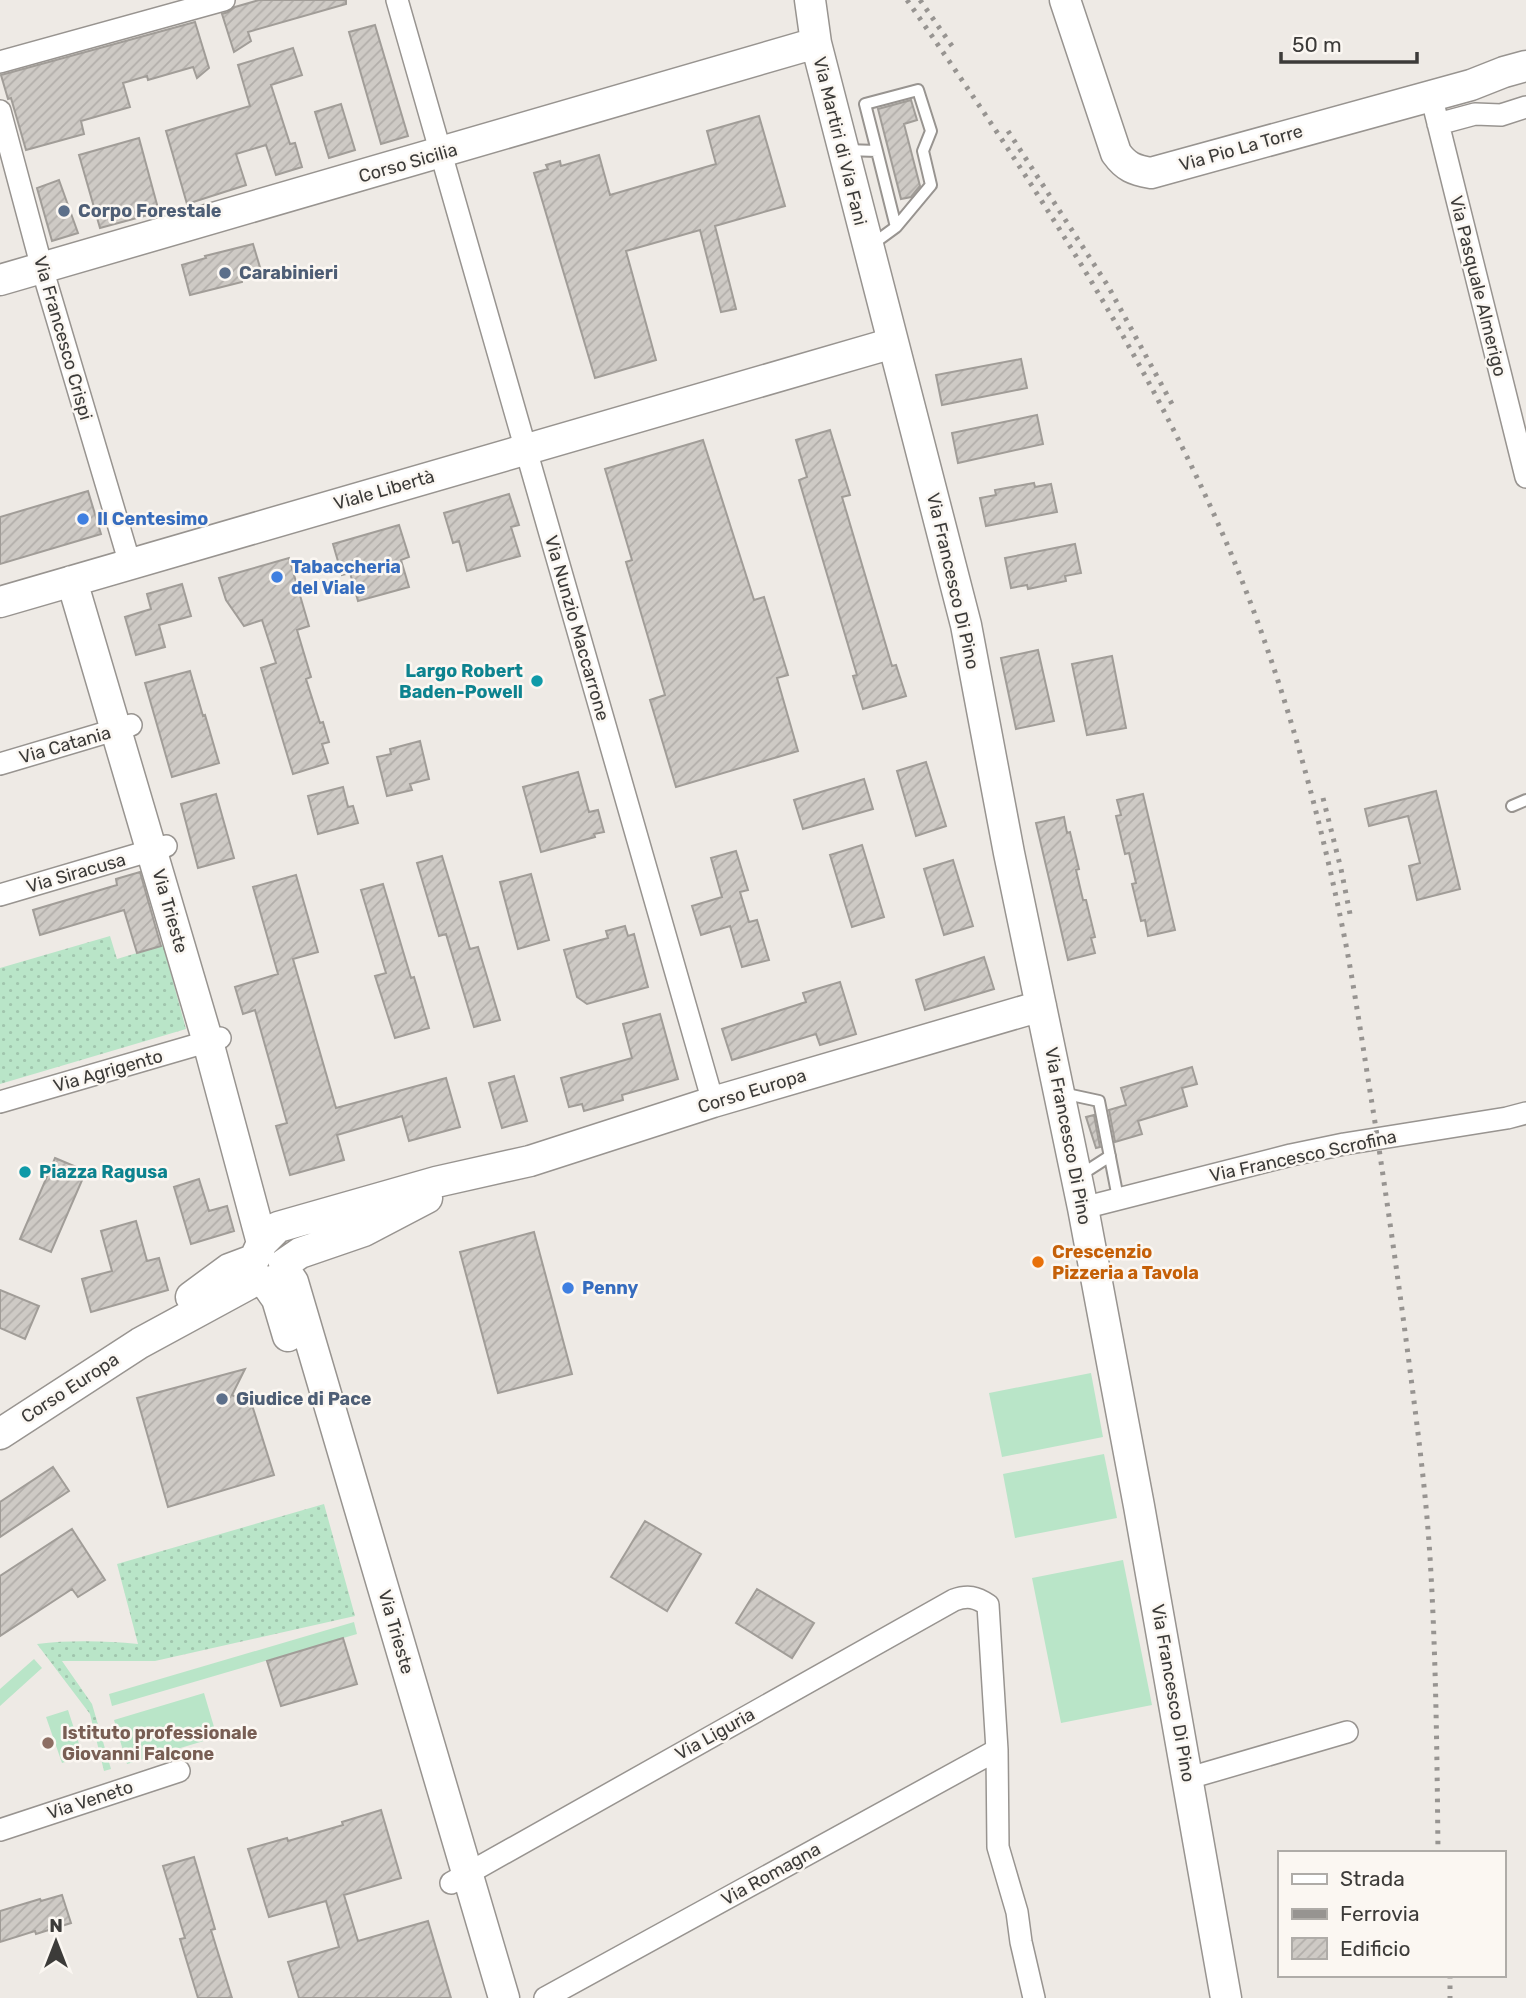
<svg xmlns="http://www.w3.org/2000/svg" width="1526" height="1998" viewBox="0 0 1526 1998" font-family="Rubik,sans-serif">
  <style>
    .grass { fill: url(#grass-dots) }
    .pitch { fill: #b9e5c8 }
    .building { fill: url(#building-hatch); stroke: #a19d98; stroke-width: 2 }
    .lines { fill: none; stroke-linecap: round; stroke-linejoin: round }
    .lane-casing { stroke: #989490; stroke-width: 14 }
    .street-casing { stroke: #989490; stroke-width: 24 }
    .secondary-casing { stroke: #989490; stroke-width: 33 }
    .lane { stroke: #fff; stroke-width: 10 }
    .street { stroke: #fff; stroke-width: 21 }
    .secondary { stroke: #fff; stroke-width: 30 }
    .rail { stroke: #979491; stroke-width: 5; stroke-dasharray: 3.5 7; stroke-linecap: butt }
    .service-dot { fill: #5c6f8a; stroke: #fbf7f2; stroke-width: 2.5 }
    .shop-dot { fill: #3f7fe0; stroke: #fbf7f2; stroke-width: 2.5 }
    .culture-dot { fill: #0f9aa8; stroke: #fbf7f2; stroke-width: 2.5 }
    .food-dot { fill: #e8710a; stroke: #fbf7f2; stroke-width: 2.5 }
    .education-dot { fill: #8d6e63; stroke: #fbf7f2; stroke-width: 2.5 }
    .labels { text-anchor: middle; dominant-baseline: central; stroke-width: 5; stroke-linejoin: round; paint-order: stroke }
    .street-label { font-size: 18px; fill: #3c3b39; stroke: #fbf7f2 }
    .service-label { font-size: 18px; font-weight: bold; fill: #4e5e75; stroke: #fbf7f2; text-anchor: start }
    .shop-label { font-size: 18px; font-weight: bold; fill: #366cbe; stroke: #fbf7f2; text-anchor: start }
    .culture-label { font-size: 18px; font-weight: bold; fill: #0d838f; stroke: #fbf7f2; text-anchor: end }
    .food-label { font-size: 18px; font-weight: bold; fill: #c56008; stroke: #fbf7f2; text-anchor: start }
    .education-label { font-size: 18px; font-weight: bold; fill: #785e54; stroke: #fbf7f2; text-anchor: start }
  </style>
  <defs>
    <pattern id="grass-dots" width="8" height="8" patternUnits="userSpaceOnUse" patternTransform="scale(1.75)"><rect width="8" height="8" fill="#b9e5c8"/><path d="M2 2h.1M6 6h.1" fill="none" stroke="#a0c5ad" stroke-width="1.8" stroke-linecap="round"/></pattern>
    <pattern id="building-hatch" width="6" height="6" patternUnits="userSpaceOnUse" patternTransform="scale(1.75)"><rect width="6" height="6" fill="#cecac5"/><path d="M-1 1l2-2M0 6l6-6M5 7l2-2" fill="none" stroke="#b2aeaa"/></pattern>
  </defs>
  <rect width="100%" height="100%" fill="#eeeae5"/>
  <path class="grass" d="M 110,936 L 117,959 L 163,945 L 186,1029 L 0,1084 L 0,968 Z
    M 324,1504 L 355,1616 L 155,1661 L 62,1661 L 92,1704 L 111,1769 L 104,1771 L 90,1714 L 37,1644 C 70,1640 106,1641 138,1644 L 117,1564 Z"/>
  <path class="pitch" d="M 1091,1373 L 1103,1437 L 1002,1457 L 989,1393 Z
    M 1104,1454 L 1117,1518 L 1015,1538 L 1003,1474 Z
    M 1123,1560 L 1152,1705 L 1061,1723 L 1032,1578 Z
    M 354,1622 L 357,1634 L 112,1706 L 109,1694 Z
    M 34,1659 L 42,1668 L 0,1706 L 0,1689 Z
    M 204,1693 L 217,1737 L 127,1764 L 114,1720 Z
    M 68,1710 L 83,1756 L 62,1763 L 46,1717 Z"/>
  <path class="building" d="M 259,0 L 346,0 L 346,4 L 248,32 L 251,41 L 234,52 L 222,14 L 228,12 L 235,7 Z
    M 195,22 L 209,68 L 197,78 L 193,67 L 148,80 L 147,76 L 123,83 L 130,107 L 81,121 L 84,134 L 26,150 L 11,98 L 8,99 L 1,75 Z
    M 375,25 L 408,136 L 381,144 L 349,32 Z
    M 293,48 L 302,75 L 271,85 L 290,144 L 295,143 L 302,167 L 276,175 L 266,145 L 236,154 L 246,185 L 187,204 L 166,131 L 250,106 L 238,65 Z
    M 911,100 L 917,120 L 904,124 L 920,186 L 911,197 L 901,199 L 878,109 Z
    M 341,104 L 355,150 L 329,158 L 315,112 Z
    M 759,116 L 785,206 L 715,226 L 736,309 L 721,312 L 700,230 L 626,251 L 656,360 L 595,378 L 534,173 L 548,169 L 546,165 L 560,161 L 561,166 L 599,155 L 610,195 L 716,164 L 707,131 Z
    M 139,138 L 159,212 L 100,228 L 79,155 Z
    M 59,180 L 78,233 L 52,241 L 37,188 Z
    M 253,244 L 262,274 L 242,279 L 242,282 L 190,295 L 182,265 L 206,258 L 205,256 Z
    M 1021,359 L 1027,388 L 942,405 L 936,375 Z
    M 1037,415 L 1043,444 L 958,463 L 952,433 Z
    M 830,430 L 850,495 L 842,497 L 892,666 L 896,665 L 906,696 L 863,709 L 853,676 L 857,675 L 799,480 L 807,477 L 796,440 Z
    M 703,440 L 754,600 L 764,597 L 788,675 L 777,678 L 798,751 L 676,787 L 650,700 L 665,695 L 626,562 L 632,560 L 605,469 Z
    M 1034,483 L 1035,487 L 1051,484 L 1057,512 L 986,526 L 980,498 L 996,495 L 995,490 Z
    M 88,491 L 101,534 L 0,564 L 0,517 Z
    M 509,494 L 519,525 L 511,527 L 520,556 L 467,571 L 459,541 L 453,543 L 444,513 Z
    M 399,525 L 409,557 L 401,560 L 409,587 L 358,601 L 350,573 L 342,575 L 333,544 Z
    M 1075,544 L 1081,573 L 1065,576 L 1066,581 L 1028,589 L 1027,585 L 1011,588 L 1005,558 Z
    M 289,558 L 309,626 L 297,630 L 311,677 L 306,679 L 320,723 L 323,722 L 329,742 L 322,744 L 328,763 L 293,774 L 261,668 L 276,663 L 262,620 L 244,626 L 226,600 L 219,578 Z
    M 182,584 L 191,616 L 159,625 L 165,647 L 136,655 L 125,617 L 151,609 L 147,594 Z
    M 1038,650 L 1054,721 L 1016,729 L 1001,658 Z
    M 1112,656 L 1126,728 L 1087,735 L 1072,664 Z
    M 190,671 L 203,716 L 205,715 L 219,763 L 172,777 L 145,683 Z
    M 420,741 L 429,779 L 410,784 L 412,790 L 387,796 L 377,757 L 391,754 L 390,749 Z
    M 926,762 L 946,826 L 916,836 L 897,771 Z
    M 578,772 L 589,812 L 598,810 L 604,832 L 594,834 L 595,837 L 541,852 L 523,787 Z
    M 864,779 L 873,809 L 803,829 L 794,800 Z
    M 343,787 L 348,807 L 353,806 L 358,823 L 318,834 L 308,796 Z
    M 1436,791 L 1460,889 L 1417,900 L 1409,866 L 1420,863 L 1408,816 L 1369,826 L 1365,809 Z
    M 216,794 L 234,858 L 198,868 L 181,804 Z
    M 1143,794 L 1175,930 L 1148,936 L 1145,920 L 1141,921 L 1132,884 L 1136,883 L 1129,853 L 1125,854 L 1116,816 L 1121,815 L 1117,800 Z
    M 1064,817 L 1067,833 L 1070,832 L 1079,869 L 1076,870 L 1083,900 L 1086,900 L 1095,937 L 1091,938 L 1095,953 L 1068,960 L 1036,823 Z
    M 862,845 L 884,917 L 852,927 L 830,855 Z
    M 736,851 L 748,890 L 740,892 L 749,922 L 757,920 L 769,960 L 742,967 L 730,926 L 701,935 L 692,906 L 722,897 L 711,858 Z
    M 442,856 L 470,949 L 478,947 L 500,1020 L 474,1027 L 446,934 L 439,936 L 417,863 Z
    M 953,860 L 973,926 L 944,935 L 924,869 Z
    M 140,872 L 161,946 L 137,953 L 124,910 L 40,935 L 33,910 L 117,885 L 116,879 Z
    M 531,874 L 549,940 L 518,949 L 500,882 Z
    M 296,875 L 318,952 L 293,959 L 336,1108 L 446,1078 L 460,1127 L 409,1141 L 402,1116 L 337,1135 L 344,1160 L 290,1175 L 276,1126 L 287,1123 L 255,1010 L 243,1014 L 235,987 L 278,974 L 253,887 Z
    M 383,884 L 411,978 L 414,977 L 429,1028 L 395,1038 L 375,976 L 386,973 L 361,890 Z
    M 625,926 L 628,936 L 634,934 L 648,987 L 587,1004 L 577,997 L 564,950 L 608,938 L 606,931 Z
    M 984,957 L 994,989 L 925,1010 L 916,980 Z
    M 840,982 L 856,1034 L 820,1045 L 816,1034 L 732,1060 L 722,1029 L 806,1002 L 803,993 Z
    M 660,1014 L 678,1079 L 622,1095 L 623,1100 L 584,1111 L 582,1104 L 569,1107 L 561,1078 L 632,1058 L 623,1024 Z
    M 1192,1067 L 1197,1084 L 1182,1088 L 1187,1106 L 1138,1121 L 1142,1134 L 1115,1142 L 1109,1110 L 1126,1105 L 1121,1088 Z
    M 514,1076 L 527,1121 L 502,1128 L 489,1083 Z
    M 1094,1115 L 1100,1147 L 1096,1148 L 1086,1117 Z
    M 55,1158 L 86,1171 L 51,1252 L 20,1239 Z
    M 199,1179 L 209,1211 L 227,1206 L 234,1231 L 191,1244 L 174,1187 Z
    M 136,1221 L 147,1261 L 159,1258 L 168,1290 L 91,1312 L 82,1279 L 112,1271 L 101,1231 Z
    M 534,1232 L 572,1374 L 498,1393 L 460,1252 Z
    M 0,1290 L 39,1306 L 25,1339 L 0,1328 Z
    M 245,1369 L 232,1395 L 252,1405 L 274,1475 L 168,1507 L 137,1398 Z
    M 53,1467 L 69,1491 L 0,1537 L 0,1502 Z
    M 645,1521 L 701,1554 L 667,1611 L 611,1577 Z
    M 72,1529 L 105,1580 L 78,1597 L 72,1589 L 0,1636 L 0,1576 Z
    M 757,1589 L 814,1623 L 792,1658 L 736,1623 Z
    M 343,1638 L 357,1684 L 281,1706 L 267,1661 Z
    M 381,1810 L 401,1878 L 344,1895 L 358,1941 L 428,1921 L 451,1998 L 299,1998 L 288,1962 L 339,1947 L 326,1901 L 269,1917 L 248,1849 L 287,1838 L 288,1841 L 343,1825 L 342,1822 Z
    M 194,1857 L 215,1929 L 211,1930 L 232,1998 L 198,1998 L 180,1939 L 185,1938 L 163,1866 Z
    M 62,1895 L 71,1923 L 36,1934 L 35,1931 L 0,1942 L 0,1911 L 40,1899 L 41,1901 Z"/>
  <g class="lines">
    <defs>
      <path id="lane" d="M 846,150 L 877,151 L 896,227 L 870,246
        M 877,151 L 865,104 L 918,90 L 931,131 L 923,151 L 931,185 L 896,227
        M 1512,806 L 1526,800
        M 1062,1093 L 1099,1101 L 1118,1198
        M 1079,1176 L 1110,1156"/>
      <path id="street" d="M 397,0 L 713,1102
        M 0,62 L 224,0
        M 1431,95 L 1526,477
        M 0,111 L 42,268 L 130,564
        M 1438,124 L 1475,114 L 1501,115 L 1526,107
        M 0,764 L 131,725
        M 0,895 L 166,846
        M 0,1102 L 220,1038
        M 1083,1208 L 1291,1155 L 1344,1144 L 1507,1118 L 1526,1113
        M 1189,1778 L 1347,1732
        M 0,1830 L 179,1771
        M 451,1883 L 954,1600 C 968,1595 976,1597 988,1605 L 997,1750 L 998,1847 L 1017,1912 L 1021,1942 L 1034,1998
        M 545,1998 L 997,1750"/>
      <path id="secondary" d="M 810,0 L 816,43 L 966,625 L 1009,853 L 1083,1208 L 1139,1506 L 1226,1998
        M 1065,0 L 1116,153 C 1126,167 1134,170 1151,173 L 1471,85 L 1504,72 L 1526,66
        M 0,280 L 816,43
        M 72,581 L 208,1042 L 262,1243
        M 0,602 L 893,343
        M 256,1256 L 262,1243 L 278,1227 L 436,1182 L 530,1161 L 713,1102 L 1041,1006
        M 284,1264 L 300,1253 L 364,1231 L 427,1198
        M 284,1269 L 293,1282 L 504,1998
        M 265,1282 L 277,1299 L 288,1336
        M 191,1297 L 229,1269 L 253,1260
        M 0,1434 L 140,1343 L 258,1279 L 270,1283 L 280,1277"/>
    </defs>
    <use href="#lane" class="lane-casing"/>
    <use href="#street" class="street-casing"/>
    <use href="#secondary" class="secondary-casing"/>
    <use href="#lane" class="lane"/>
    <use href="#street" class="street"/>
    <use href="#secondary" class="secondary"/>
    <path class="rail" d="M 907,0 C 1027,173 1144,350 1227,544 C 1282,674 1320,812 1347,950 C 1357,1005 1365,1061 1374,1116 C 1387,1200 1399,1285 1410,1370 C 1418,1432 1426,1494 1430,1557 C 1436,1655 1437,1754 1438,1853
      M 920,0 L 952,46
      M 1008,131 L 1108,286 L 1172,404
      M 1323,798 L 1341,869 L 1350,914
      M 1450,1975 L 1450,1998"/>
  </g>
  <g class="service-dot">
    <circle cx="64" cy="211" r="7"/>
    <circle cx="225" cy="273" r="7"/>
    <circle cx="222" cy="1399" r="7"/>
  </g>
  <g class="shop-dot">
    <circle cx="83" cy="519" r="7"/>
    <circle cx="277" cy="577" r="7"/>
    <circle cx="568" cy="1288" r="7"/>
  </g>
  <g class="culture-dot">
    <circle cx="537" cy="681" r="7"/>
    <circle cx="25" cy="1172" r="7"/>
  </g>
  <circle class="food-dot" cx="1038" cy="1262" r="7"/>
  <circle class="education-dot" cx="48" cy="1743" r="7"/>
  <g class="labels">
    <g class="street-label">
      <text transform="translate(840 141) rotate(76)">Via Martiri di Via Fani</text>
      <text transform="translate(1241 148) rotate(-16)">Via Pio La Torre</text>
      <text transform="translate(408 163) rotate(-16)">Corso Sicilia</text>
      <text transform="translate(1478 286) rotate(76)">Via Pasquale Almerigo</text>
      <text transform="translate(63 338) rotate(74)">Via Francesco Crispi</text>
      <text transform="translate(384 490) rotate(-16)">Viale Libertà</text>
      <text transform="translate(953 581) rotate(77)">Via Francesco Di Pino</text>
      <text transform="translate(577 628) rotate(74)">Via Nunzio Maccarrone</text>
      <text transform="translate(65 745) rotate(-16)">Via Catania</text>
      <text transform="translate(76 873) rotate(-16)">Via Siracusa</text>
      <text transform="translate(170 911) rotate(74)">Via Trieste</text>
      <text transform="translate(108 1071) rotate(-16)">Via Agrigento</text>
      <text transform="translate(752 1091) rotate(-17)">Corso Europa</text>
      <text transform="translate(1068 1136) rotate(79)">Via Francesco Di Pino</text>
      <text transform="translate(1303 1156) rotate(-12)">Via Francesco Scrofina</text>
      <text transform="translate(70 1388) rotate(-33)">Corso Europa</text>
      <text transform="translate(396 1632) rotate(74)">Via Trieste</text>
      <text transform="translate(1173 1693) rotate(80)">Via Francesco Di Pino</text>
      <text transform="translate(715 1734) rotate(-29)">Via Liguria</text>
      <text transform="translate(90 1800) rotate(-18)">Via Veneto</text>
      <text transform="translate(771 1874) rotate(-29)">Via Romagna</text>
    </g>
    <g class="service-label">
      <text x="78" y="211">Corpo Forestale</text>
      <text x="239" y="273">Carabinieri</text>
      <text x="236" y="1399">Giudice di Pace</text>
    </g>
    <g class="shop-label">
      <text x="97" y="519">Il Centesimo</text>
      <text x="291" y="567">Tabaccheria<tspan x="291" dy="21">del Viale</tspan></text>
      <text x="582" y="1288">Penny</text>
    </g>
    <g class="culture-label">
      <text x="523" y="671">Largo Robert<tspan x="523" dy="21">Baden-Powell</tspan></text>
      <text x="39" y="1172" text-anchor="start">Piazza Ragusa</text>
    </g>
    <g class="food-label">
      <text x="1052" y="1252">Crescenzio<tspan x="1052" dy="21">Pizzeria a Tavola</tspan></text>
    </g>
    <g class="education-label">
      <text x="62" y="1733">Istituto professionale<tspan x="62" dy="21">Giovanni Falcone</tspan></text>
    </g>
  </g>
  <rect x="1278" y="1851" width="228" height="126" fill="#fbf7f2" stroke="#afaca8" stroke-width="2"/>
  <rect x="1292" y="1874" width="35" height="10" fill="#ffffff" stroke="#afaca8" stroke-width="2"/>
  <text x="1340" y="1886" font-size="21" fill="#3c3b39">Strada</text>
  <rect x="1292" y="1909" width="35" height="10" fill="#979491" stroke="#afaca8" stroke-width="2"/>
  <text x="1340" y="1921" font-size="21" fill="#3c3b39">Ferrovia</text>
  <rect x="1292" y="1938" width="35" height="21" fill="url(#building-hatch)" stroke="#afaca8" stroke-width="2"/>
  <text x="1340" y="1956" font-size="21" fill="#3c3b39">Edificio</text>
  <g transform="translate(56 1942)" stroke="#fbf7f2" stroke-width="5" paint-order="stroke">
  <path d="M0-5L12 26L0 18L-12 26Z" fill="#3c3b39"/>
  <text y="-10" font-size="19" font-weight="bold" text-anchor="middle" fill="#3c3b39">N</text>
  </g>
  <path d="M1281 52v10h136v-10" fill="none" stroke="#3c3b39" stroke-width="3.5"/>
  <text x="1292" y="52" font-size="21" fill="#3c3b39" stroke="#fbf7f2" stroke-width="5" paint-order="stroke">50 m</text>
</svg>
